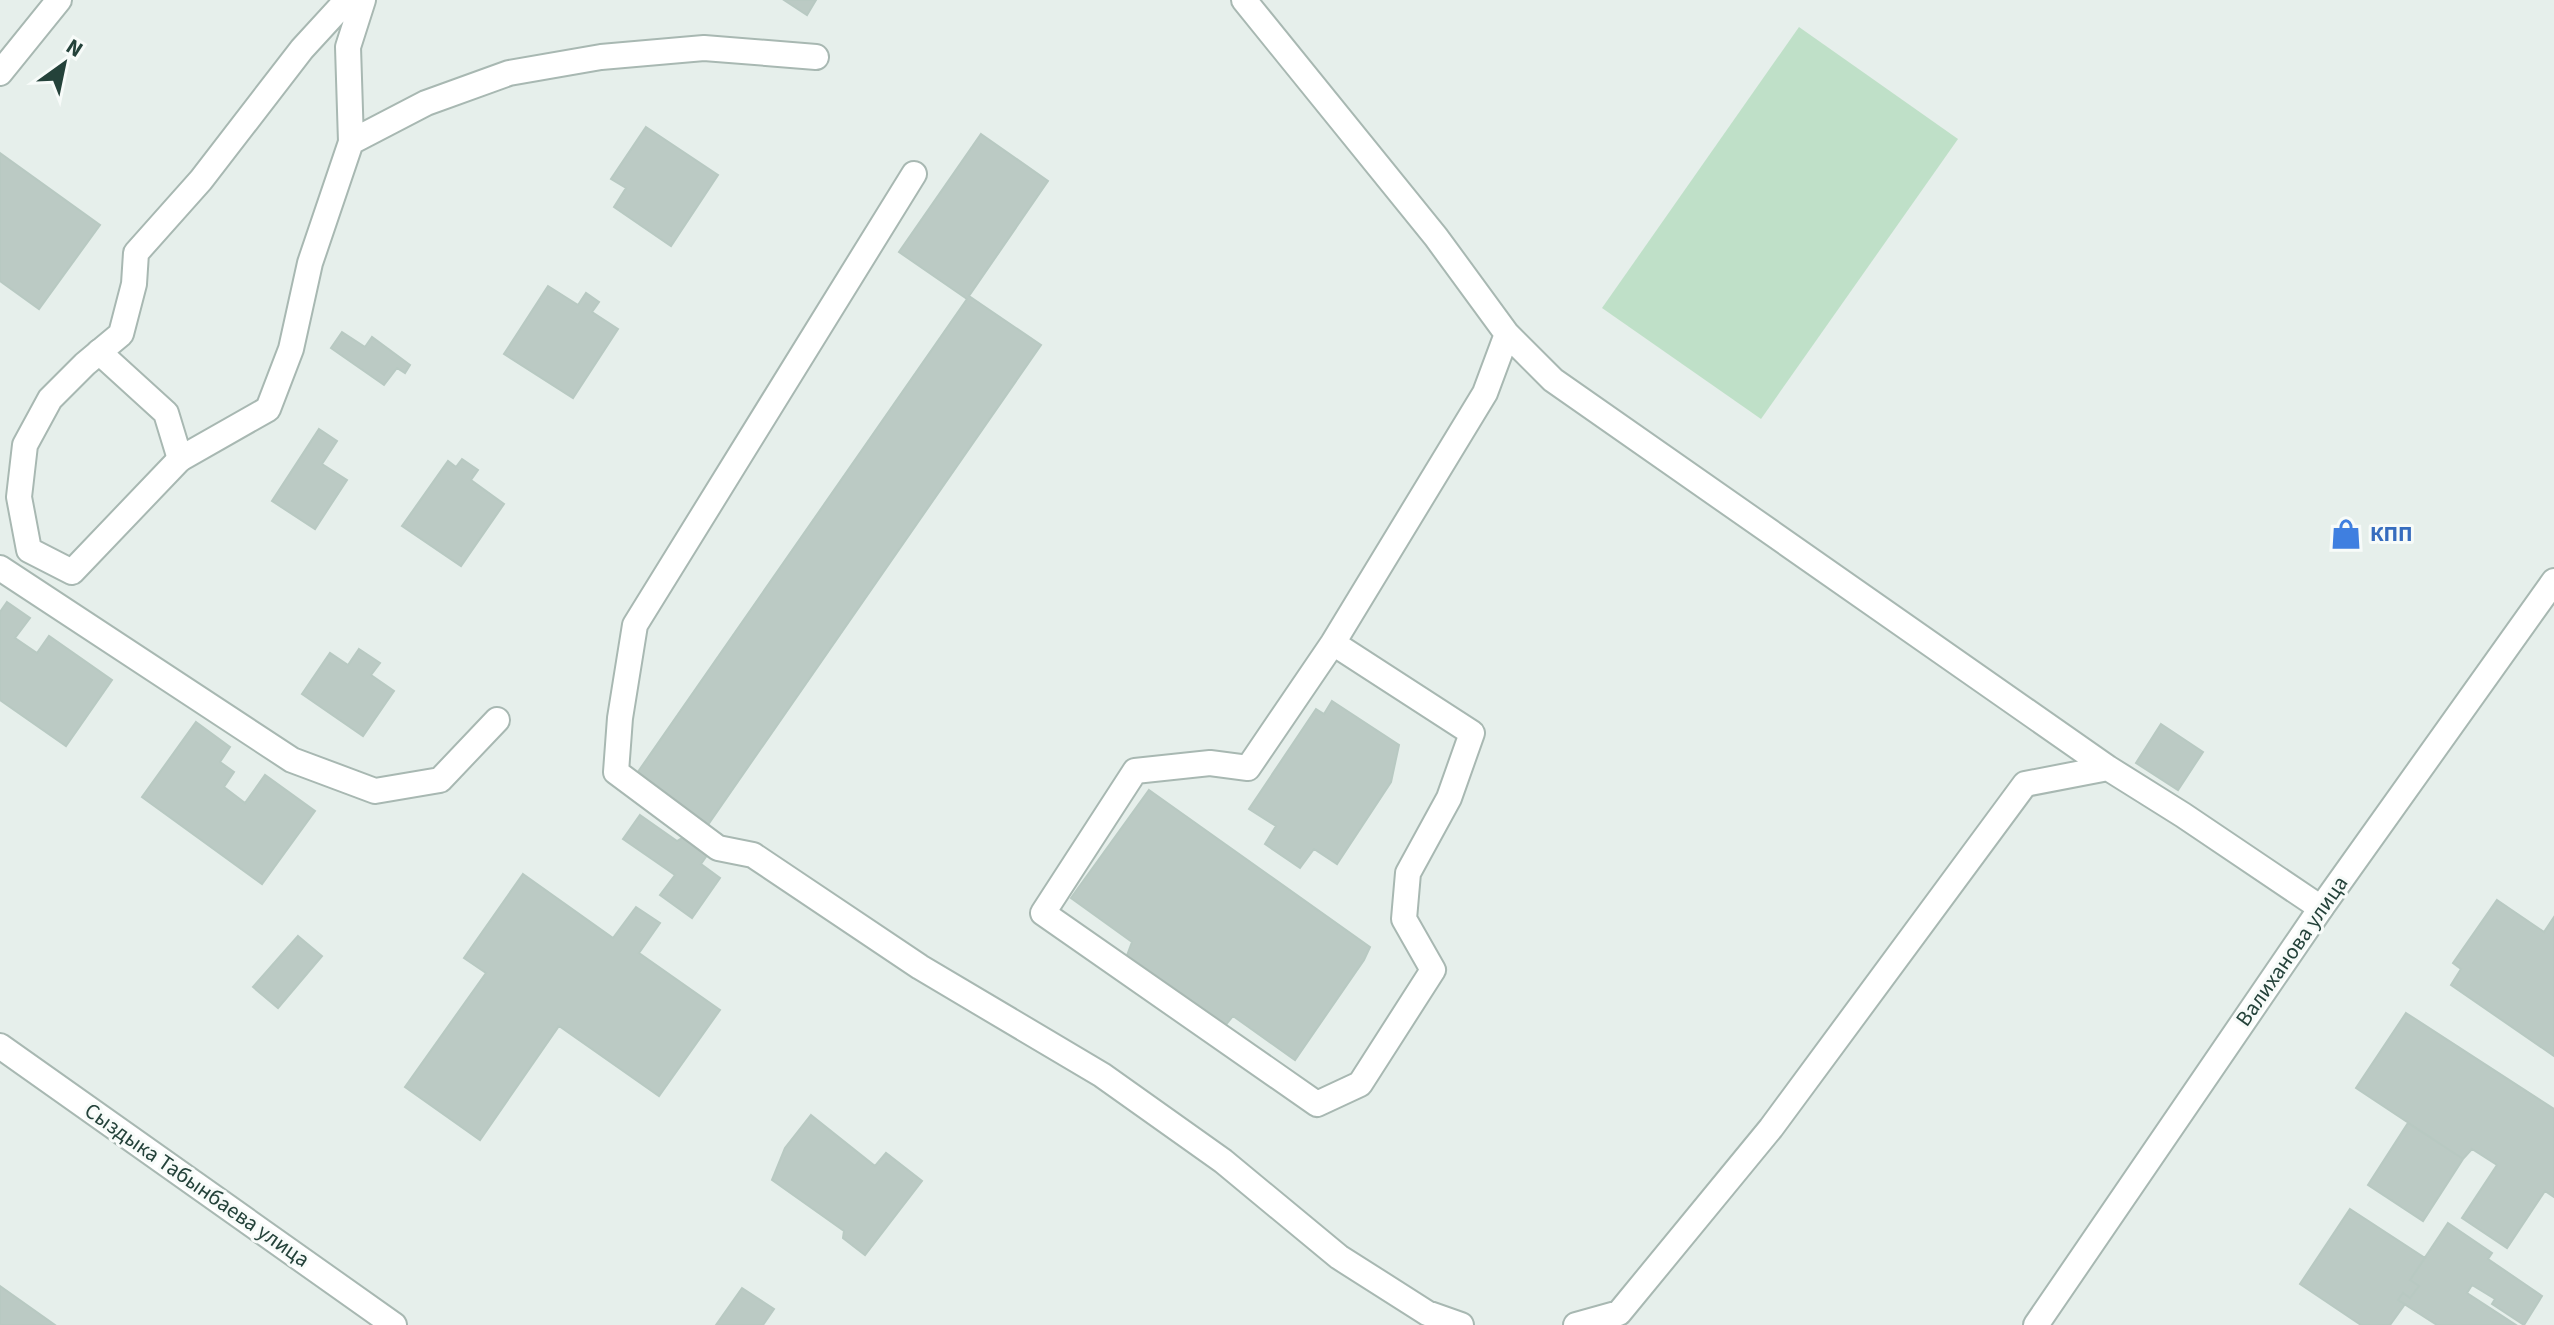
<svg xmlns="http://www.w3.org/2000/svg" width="2554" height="1325" viewBox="0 0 2554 1325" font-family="'Source Sans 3',sans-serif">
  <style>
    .green { fill: #bfe0c8 }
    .building { fill: #bbcac4; stroke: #b8c9c2; stroke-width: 2 }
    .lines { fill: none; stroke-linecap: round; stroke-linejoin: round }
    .service-casing { stroke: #a8b8b2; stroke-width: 28 }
    .minor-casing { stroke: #a8b8b2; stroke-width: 28 }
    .tertiary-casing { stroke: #a8b8b2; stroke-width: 28 }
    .service { stroke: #fff; stroke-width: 24 }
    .minor { stroke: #fff; stroke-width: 24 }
    .tertiary { stroke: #fff; stroke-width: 24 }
    .labels { text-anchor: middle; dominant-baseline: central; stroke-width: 6; stroke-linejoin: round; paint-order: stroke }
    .shop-label { font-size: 22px; font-weight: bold; fill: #366cbe; stroke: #f7fbf9; text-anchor: start }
    .street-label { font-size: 22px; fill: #24423a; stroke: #f7fbf9 }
  </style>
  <rect width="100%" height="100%" fill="#e6efeb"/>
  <path class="green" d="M 1799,27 L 1958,139 L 1761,419 L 1602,308 Z"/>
  <path class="building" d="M 784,0 L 816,0 L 807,15 Z
    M 646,127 L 718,175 L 671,246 L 614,207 L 626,188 L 611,179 Z
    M 981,134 L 1048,181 L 969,296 L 1041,345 L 705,829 L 633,779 L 967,299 L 899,252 Z
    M 0,153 L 100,225 L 39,309 L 0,281 Z
    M 548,286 L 578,305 L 586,293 L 599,302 L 592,312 L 618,329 L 573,398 L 504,354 Z
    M 342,332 L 365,347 L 372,337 L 410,365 L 405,373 L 397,368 L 384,385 L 331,348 Z
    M 319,429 L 337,441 L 322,464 L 347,480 L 315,529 L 272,501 Z
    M 462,459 L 478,470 L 471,480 L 504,504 L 461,566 L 402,526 L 448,461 L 456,467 Z
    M 7,602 L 30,618 L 15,638 L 37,653 L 49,636 L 112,680 L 66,746 L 0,700 L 0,612 Z
    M 359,649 L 380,663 L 371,675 L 394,691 L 363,736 L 302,694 L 330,653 L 348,665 Z
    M 1332,701 L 1399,745 L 1391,782 L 1337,864 L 1314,849 L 1300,868 L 1265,844 L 1276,826 L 1249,809 L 1316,709 L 1324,714 Z
    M 196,722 L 230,747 L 220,762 L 234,772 L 224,787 L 245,803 L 265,775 L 315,811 L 262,884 L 142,797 Z
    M 2161,724 L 2203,752 L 2178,790 L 2136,763 Z
    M 1149,790 L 1370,947 L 1364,960 L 1295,1060 L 1233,1016 L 1225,1026 L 1126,958 L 1132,942 L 1071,898 Z
    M 640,815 L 677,841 L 687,835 L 710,851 L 701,864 L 720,878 L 692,918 L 660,895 L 675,875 L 623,839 Z
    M 523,874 L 613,938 L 636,907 L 660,923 L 639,953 L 720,1010 L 659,1096 L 559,1026 L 480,1140 L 405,1087 L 486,973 L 464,958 Z
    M 2497,900 L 2544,932 L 2554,917 L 2554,1056 L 2451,985 L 2461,969 L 2453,963 Z
    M 298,936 L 322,956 L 278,1008 L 253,987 Z
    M 2406,1013 L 2554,1109 L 2554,1197 L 2545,1191 L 2507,1248 L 2462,1218 L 2497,1165 L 2472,1149 L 2463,1159 L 2356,1088 Z
    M 811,1115 L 875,1166 L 886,1153 L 922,1181 L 865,1255 L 843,1238 L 844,1231 L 772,1180 L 785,1148 Z
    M 2408,1123 L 2463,1159 L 2423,1221 L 2368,1185 Z
    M 2350,1209 L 2425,1258 L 2410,1280 L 2419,1286 L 2410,1298 L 2403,1293 L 2398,1300 L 2405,1304 L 2390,1325 L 2361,1325 L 2300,1284 Z
    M 2448,1223 L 2492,1253 L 2488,1259 L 2542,1296 L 2524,1325 L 2492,1304 L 2495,1299 L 2472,1285 L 2467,1293 L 2516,1325 L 2437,1325 L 2398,1300 L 2403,1293 L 2410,1298 L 2419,1286 L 2410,1280 Z
    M 0,1286 L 55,1325 L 0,1325 Z
    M 742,1288 L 774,1309 L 763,1325 L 716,1325 Z"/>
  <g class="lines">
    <defs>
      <path id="service" d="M 347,0 L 302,49 L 201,180 L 136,253 L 134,284 L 121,334 L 85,364 L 50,399 L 25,445 L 19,497 L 29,550 L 72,572 L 180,459 L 268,409 L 291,349 L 310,263 L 351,142 L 348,47 L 363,0
        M 1244,0 L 1436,237 L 1507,334 L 1553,380 L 2108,768
        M 351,142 L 426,103 L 509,73 L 601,57 L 704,48 L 816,57
        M 914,174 L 635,625 L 620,718 L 616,772 L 718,848 L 753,855 L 920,967 L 1102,1075 L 1223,1161 L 1339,1257 L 1427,1313 L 1461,1325
        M 0,568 L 292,760 L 375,791 L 440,780 L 497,720
        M 1333,643 L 1472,733 L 1449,798 L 1408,873 L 1404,919 L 1433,970 L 1360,1084 L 1317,1104 L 1043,913 L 1135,771 L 1210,763 L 1248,768 L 1333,643 L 1485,393 L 1507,334
        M 1576,1325 L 1619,1313 L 1771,1128 L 2025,784 L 2108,768 L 2183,815 L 2321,908"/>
      <path id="minor" d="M 0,73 L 59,0
        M 99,352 L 166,413 L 180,459"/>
      <path id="tertiary" d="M 0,1046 L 394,1325
        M 2036,1325 L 2321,908 L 2554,581"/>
    </defs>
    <use href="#service" class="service-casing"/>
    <use href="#minor" class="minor-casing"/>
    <use href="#tertiary" class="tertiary-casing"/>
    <use href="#service" class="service"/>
    <use href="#minor" class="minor"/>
    <use href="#tertiary" class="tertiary"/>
  </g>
  <defs>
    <symbol id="shop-bare" viewBox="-9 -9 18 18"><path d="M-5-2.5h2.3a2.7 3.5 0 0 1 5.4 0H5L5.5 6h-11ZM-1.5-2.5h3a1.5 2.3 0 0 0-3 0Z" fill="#3f7fe0" stroke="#f7fbf9" stroke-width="2.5" paint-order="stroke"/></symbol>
  </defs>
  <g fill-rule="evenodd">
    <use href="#shop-bare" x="2324" y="512" width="44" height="44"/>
  </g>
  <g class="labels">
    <g class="shop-label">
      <text x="2370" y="534">КПП</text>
    </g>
    <g class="street-label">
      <text transform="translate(2292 951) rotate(-55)">Валиханова улица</text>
      <text transform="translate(197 1185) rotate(35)">Сыздыка Табынбаева улица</text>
    </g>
  </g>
  <g transform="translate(64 64) rotate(33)" stroke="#f7fbf9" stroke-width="6" paint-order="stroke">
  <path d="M0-6L14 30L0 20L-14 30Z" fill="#24423a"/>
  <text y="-12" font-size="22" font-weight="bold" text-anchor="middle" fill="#24423a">N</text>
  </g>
</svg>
